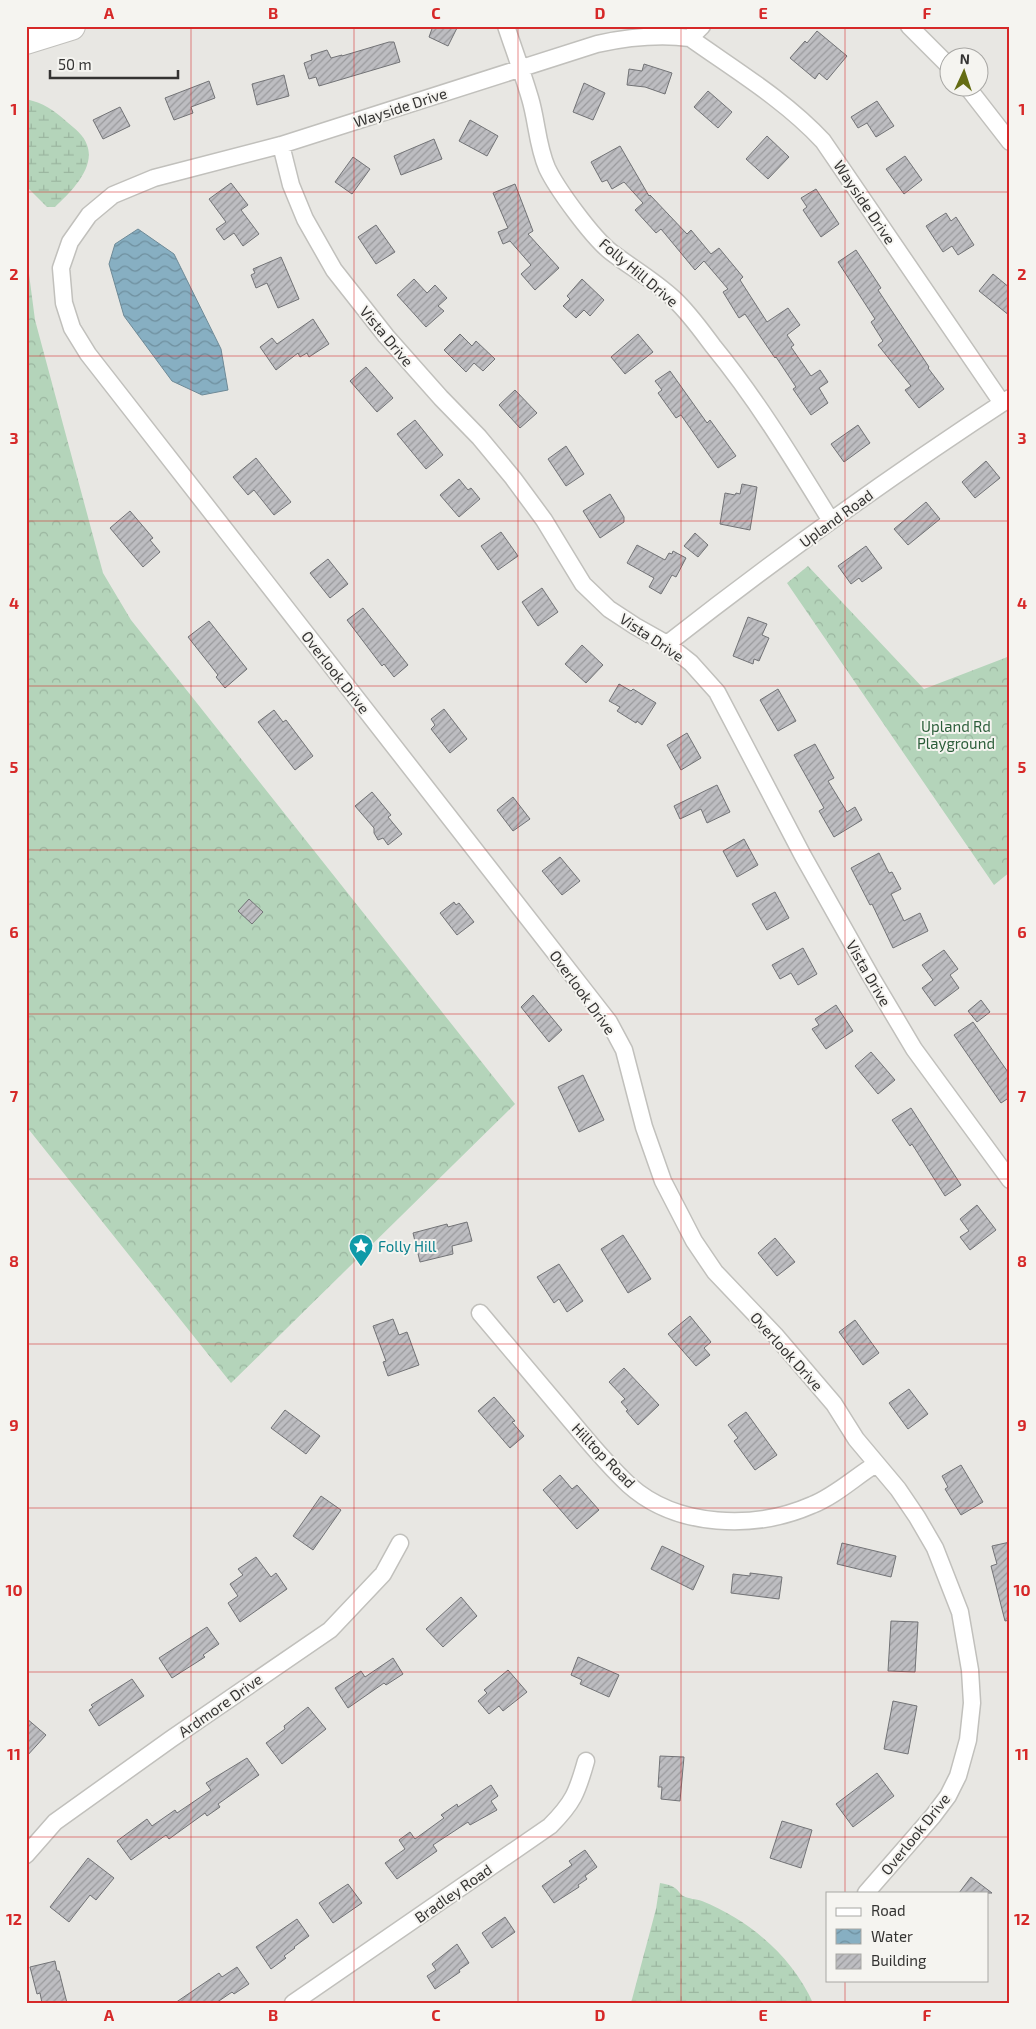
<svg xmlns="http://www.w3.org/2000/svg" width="1036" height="2029" viewBox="0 0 1036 2029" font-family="'Exo 2',sans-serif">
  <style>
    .forest { fill: url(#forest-crowns) }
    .wetland { fill: url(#wetland-marsh) }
    .water { fill: url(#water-waves); stroke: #6e8a97 }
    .building { fill: url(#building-hatch); stroke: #727376 }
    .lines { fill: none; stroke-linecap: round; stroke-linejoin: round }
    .street-casing { stroke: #c1c0bc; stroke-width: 19 }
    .highway-casing { stroke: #c1c0bc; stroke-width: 30 }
    .street { stroke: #fff; stroke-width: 16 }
    .highway { stroke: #fff; stroke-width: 28 }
    .grid { fill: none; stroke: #d62828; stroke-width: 1; stroke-opacity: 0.55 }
    .labels { text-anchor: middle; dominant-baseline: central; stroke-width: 4; stroke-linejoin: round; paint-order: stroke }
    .street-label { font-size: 15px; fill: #343332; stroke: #f5f4f0 }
    .park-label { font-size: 15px; fill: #2b5d39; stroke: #f5f4f0 }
    .culture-label { font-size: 15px; fill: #0d838f; stroke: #f5f4f0; text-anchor: start }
    .neatline { fill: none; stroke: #d62828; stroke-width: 2 }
    .grid-label { font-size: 16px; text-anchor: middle; font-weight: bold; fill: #d62828 }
  </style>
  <defs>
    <pattern id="forest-crowns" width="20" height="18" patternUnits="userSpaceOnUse" patternTransform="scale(1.25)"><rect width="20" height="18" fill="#b4d4ba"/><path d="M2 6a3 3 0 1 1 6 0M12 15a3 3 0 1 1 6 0" fill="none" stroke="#9bb6a0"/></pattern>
    <pattern id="wetland-marsh" width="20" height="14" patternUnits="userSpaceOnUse" patternTransform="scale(1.25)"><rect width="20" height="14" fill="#b4d4ba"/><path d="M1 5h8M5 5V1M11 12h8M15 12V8" fill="none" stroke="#9bb6a0"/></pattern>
    <pattern id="water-waves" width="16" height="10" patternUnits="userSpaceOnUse" patternTransform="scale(1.25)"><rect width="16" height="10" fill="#87afc2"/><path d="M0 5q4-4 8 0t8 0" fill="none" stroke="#6f8f9e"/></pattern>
    <pattern id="building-hatch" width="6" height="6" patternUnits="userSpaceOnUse" patternTransform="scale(1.25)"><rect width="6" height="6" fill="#bdbdc1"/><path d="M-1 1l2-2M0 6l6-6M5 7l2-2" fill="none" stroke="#9a9a9d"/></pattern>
  </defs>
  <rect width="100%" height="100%" fill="#e8e7e3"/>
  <path class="forest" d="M 26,251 L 35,320 L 103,573 L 131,620 L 515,1104 L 231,1383 L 26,1126 Z
    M 808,566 L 924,689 L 1010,656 L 1010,872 L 994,885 L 787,583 Z"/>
  <path class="wetland" d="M 26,99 C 43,103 54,110 67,122 C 74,128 84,135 87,145 C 96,168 70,193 55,207 L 47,207 L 26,186 Z
    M 660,1883 C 665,1884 671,1885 675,1888 C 678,1890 680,1894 683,1896 C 689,1899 696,1899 702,1901 C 749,1920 792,1956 813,2003 L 631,2003 L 656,1909 Z"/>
  <path class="water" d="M 138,229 L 174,254 L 221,349 L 228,390 L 202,395 L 172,381 L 124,316 L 109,264 L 115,244 Z"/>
  <path class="building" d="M 433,26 L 458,26 L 448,46 L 429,37 Z
    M 817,31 L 847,56 L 827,80 L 819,73 L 815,79 L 790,58 L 805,41 L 807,43 Z
    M 389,42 L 394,42 L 400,62 L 319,86 L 316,77 L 309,79 L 304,63 L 312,60 L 311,55 L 327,50 L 331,58 L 342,55 L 342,56 Z
    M 644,64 L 672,73 L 665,94 L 645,87 L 627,85 L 629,69 L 642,71 Z
    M 284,75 L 289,96 L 257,105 L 252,84 Z
    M 209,81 L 215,98 L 191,107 L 193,113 L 174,120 L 165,98 Z
    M 584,83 L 605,93 L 593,120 L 573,112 Z
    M 708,91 L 732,112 L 718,128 L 694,107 Z
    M 877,101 L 894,126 L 876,137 L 867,123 L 858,128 L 851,117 Z
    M 120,107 L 130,126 L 103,139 L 93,120 Z
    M 470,120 L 498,136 L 487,156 L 459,141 Z
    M 767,136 L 789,157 L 768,179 L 746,159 Z
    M 434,139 L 442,159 L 401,175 L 394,156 Z
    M 620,146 L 649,196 L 650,195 L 687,234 L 691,230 L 711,254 L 719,248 L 743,277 L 740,280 L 767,322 L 788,308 L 800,325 L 787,335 L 794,345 L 791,347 L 811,376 L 820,370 L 828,382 L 819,388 L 828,403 L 811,415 L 793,389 L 796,387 L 776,357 L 775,358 L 745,314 L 739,318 L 723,292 L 728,289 L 704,261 L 695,270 L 661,229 L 656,233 L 635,210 L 643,203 L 624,182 L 612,189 L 607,180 L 602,182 L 591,162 Z
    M 905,156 L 922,180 L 904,194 L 886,169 Z
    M 353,157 L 370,169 L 352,194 L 335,182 Z
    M 231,183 L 248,205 L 241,210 L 259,234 L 243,246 L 234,233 L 224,240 L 216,229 L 226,222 L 209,199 Z
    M 515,184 L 533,231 L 528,234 L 559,268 L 535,290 L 521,274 L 531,265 L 510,241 L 503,244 L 498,232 L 508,228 L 493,193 Z
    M 816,189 L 839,224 L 821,237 L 803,210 L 807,207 L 801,198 Z
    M 946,213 L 951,221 L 956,217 L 974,245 L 958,255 L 952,246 L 943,252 L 926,226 Z
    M 376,225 L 395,252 L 376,264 L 358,237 Z
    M 856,250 L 881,288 L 878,290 L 929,367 L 928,368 L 944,389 L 919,408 L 905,390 L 911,386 L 878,345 L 883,341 L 871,322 L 875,319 L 838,262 Z
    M 281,257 L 299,299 L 278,308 L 267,283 L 256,288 L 251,275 L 255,273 L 253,269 Z
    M 993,274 L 1010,288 L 1010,316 L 979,291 Z
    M 414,279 L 427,293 L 435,285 L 447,298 L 438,306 L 444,311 L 426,327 L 397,295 Z
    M 582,279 L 604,300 L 590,316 L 584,310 L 576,318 L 563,306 L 570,299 L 567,296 Z
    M 313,319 L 329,344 L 309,357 L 307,353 L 300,357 L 298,353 L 276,370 L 260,347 L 272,338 L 277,344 Z
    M 460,334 L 472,346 L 476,341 L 495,359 L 483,371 L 474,363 L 466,372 L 444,350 Z
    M 638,334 L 653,352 L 625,374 L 611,357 Z
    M 366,367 L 393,398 L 377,412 L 350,381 Z
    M 670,371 L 707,423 L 710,420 L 736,456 L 718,468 L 681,415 L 676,418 L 658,393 L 662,390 L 655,381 Z
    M 515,390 L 537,413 L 520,428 L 499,405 Z
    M 415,420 L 443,455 L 426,469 L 397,434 Z
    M 858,425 L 870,443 L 844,462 L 831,444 Z
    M 566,446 L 584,474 L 566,486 L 548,459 Z
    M 256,458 L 291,502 L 274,515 L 254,490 L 248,495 L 233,477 Z
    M 986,461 L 1000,478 L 975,498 L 962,482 Z
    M 459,479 L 468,490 L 471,488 L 480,499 L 459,517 L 440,495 Z
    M 742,484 L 757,487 L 750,530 L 720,524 L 725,493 L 735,495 L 736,493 L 740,494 Z
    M 610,494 L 624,517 L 624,522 L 600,538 L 583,511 Z
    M 926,502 L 940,519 L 908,545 L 894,529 Z
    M 130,511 L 153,538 L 150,540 L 160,552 L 143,567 L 110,528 Z
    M 501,532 L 518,556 L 498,570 L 481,546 Z
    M 695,533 L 708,545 L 698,557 L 684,546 Z
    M 637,545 L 665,560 L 669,553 L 672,554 L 673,551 L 686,558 L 676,577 L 672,575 L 661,594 L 649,587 L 654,578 L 627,563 Z
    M 866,546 L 882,568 L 862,582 L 859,578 L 851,584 L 838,566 Z
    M 328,559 L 348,584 L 330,598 L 310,573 Z
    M 542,588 L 558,612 L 538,626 L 522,602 Z
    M 363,608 L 408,665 L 394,677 L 384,664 L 382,666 L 347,620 Z
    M 748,617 L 767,624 L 762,635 L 769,638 L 759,661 L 754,659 L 753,664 L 733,656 Z
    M 209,621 L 247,669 L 225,688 L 216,677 L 218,675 L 188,637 Z
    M 582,645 L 603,665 L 586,683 L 565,664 Z
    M 619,684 L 631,691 L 633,689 L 656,703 L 642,725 L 637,721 L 636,723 L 617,711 L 620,707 L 609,701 Z
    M 778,689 L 796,721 L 778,731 L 760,700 Z
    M 444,709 L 467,739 L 450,753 L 431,729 L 435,725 L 431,719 Z
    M 274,710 L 283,722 L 286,720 L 313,756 L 295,770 L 258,722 Z
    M 687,733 L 701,758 L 681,770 L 667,745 Z
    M 815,744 L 834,778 L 828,781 L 847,812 L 855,807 L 862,820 L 834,837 L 819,811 L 824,808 L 794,755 Z
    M 717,785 L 730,812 L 707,823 L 701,809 L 680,819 L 674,806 Z
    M 372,792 L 391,815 L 388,817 L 402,834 L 388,845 L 383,838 L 378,840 L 374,833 L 374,828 L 355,806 Z
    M 513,797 L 530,819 L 513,831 L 497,810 Z
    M 744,839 L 758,865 L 737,877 L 723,851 Z
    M 879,853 L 889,873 L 892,872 L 901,889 L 891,894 L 904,921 L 920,913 L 928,931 L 893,948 L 872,904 L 870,905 L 851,868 Z
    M 560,857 L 580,881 L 562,895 L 542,871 Z
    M 775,892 L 789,918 L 767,930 L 752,904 Z
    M 249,899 L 263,912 L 252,924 L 238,911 Z
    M 454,902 L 456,905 L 459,903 L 474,922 L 457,935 L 440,913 Z
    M 803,948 L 817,974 L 798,985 L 791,973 L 780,979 L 772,965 Z
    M 944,950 L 958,969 L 950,975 L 959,988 L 935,1006 L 922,988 L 933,980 L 922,965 Z
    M 533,995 L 562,1030 L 549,1042 L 521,1007 Z
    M 981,1000 L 990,1012 L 977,1022 L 968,1011 Z
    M 836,1005 L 853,1031 L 826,1049 L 812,1029 L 819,1025 L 815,1019 Z
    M 973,1022 L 1010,1075 L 1010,1097 L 1001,1103 L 954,1035 Z
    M 871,1052 L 895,1080 L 878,1094 L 855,1066 Z
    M 583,1075 L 604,1120 L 579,1132 L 558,1087 Z
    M 911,1108 L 961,1185 L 945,1196 L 912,1144 L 910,1146 L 892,1120 Z
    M 977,1205 L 996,1230 L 970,1250 L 960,1237 L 969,1231 L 960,1219 Z
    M 467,1222 L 472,1241 L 452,1246 L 453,1254 L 420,1262 L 413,1233 L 447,1224 L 448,1227 Z
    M 623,1235 L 651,1279 L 628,1293 L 601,1249 Z
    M 775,1238 L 795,1262 L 777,1276 L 758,1253 Z
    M 559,1264 L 583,1301 L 567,1312 L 559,1299 L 554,1303 L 537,1277 Z
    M 690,1316 L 711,1342 L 704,1348 L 710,1355 L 696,1366 L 668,1334 Z
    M 393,1319 L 399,1335 L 407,1332 L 419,1365 L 388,1376 L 383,1362 L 386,1361 L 373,1326 Z
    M 855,1320 L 879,1353 L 863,1365 L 839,1332 Z
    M 624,1368 L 659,1405 L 638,1425 L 626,1411 L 628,1410 L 621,1402 L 625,1399 L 609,1382 Z
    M 909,1389 L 928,1414 L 908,1429 L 889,1403 Z
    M 494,1397 L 515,1421 L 512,1422 L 524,1436 L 510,1448 L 478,1411 Z
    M 285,1410 L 320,1436 L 306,1454 L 271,1428 Z
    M 746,1412 L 777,1455 L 755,1470 L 734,1441 L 738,1438 L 728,1425 Z
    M 961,1465 L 983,1502 L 961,1515 L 945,1489 L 948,1487 L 942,1476 Z
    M 560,1475 L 572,1489 L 577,1485 L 599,1510 L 577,1529 L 543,1490 Z
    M 321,1496 L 341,1510 L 313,1550 L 293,1536 Z
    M 1010,1542 L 1010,1620 L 1005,1621 L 991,1566 L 997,1564 L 992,1546 Z
    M 842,1543 L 896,1556 L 891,1577 L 837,1564 Z
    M 662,1546 L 704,1566 L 693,1590 L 651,1569 Z
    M 256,1557 L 271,1577 L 276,1573 L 287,1589 L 240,1622 L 228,1603 L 238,1596 L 230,1584 L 243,1575 L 238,1569 Z
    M 750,1573 L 782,1577 L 779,1599 L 731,1593 L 733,1574 L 750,1576 Z
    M 461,1597 L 477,1616 L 443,1647 L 426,1629 Z
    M 891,1621 L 918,1622 L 915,1672 L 888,1671 Z
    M 207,1627 L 219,1644 L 203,1655 L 205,1657 L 172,1678 L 159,1658 Z
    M 578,1657 L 619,1675 L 609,1697 L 580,1684 L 582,1680 L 571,1675 Z
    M 393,1658 L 403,1674 L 386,1685 L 384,1683 L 348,1708 L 335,1688 L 361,1671 L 365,1677 Z
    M 508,1670 L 527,1692 L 503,1711 L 499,1706 L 489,1714 L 478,1701 L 487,1693 L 484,1690 Z
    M 132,1679 L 144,1696 L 99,1726 L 89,1710 L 93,1707 L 91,1705 Z
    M 893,1701 L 917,1706 L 908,1754 L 884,1749 Z
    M 308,1707 L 326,1729 L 282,1764 L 266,1743 L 285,1729 L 284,1726 Z
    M 26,1718 L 46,1735 L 26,1757 Z
    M 660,1756 L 684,1757 L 680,1801 L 661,1799 L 662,1787 L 658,1787 Z
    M 247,1758 L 259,1775 L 218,1804 L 220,1807 L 207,1816 L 205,1813 L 169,1839 L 166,1835 L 131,1860 L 117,1841 L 147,1819 L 152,1826 L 175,1810 L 177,1813 L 211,1790 L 206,1783 Z
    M 877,1773 L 894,1796 L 853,1827 L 836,1804 Z
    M 491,1785 L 498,1796 L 491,1801 L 497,1810 L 470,1825 L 468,1822 L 433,1845 L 437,1851 L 397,1879 L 385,1863 L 405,1849 L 399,1840 L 410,1832 L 415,1839 L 444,1818 L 441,1815 L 457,1804 L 458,1807 Z
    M 782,1821 L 812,1830 L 801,1868 L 770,1858 Z
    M 585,1850 L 597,1867 L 585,1876 L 587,1879 L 578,1885 L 579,1887 L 554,1903 L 542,1886 L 572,1865 L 569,1861 Z
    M 88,1858 L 114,1878 L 96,1900 L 90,1895 L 69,1922 L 50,1907 Z
    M 971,1877 L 992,1893 L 959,1893 Z
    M 348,1884 L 362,1903 L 333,1923 L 319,1903 Z
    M 505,1917 L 515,1932 L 492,1948 L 482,1933 Z
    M 297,1919 L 309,1936 L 294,1947 L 295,1948 L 284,1956 L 286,1958 L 271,1969 L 256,1947 Z
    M 457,1944 L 469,1963 L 459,1970 L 460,1972 L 435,1989 L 427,1976 L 436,1970 L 432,1964 Z
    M 55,1961 L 57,1971 L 59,1971 L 67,2003 L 42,2003 L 40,1993 L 37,1994 L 30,1967 Z
    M 237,1967 L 249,1984 L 234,1994 L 232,1992 L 216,2003 L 175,2003 L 219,1973 L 222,1977 Z"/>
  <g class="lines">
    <defs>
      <path id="street" d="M 506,26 C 514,50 523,74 530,98 C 537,121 537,145 547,168 C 557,189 592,237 611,252 C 632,268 655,281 674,299 C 689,313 701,330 713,346 C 758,401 794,461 831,521
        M 702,26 L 690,38 C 658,34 629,37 597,44 L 281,145 L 154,178 L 113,195 L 89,215 L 70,242 L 61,268 L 64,303 L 72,328 L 88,354 L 609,1022 L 624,1050 L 644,1127 L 663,1181 L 694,1241 L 715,1272 L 775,1335 L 834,1404 L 856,1439 L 898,1489 L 917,1517 L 935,1548 L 960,1612 L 970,1670 L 972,1703 L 968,1740 L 958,1776 L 948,1796 L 933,1816 L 866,1893
        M 909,26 L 948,65
        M 690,38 C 735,70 785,100 823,141 L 1002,403
        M 968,88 L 1010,142
        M 281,145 L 291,185 L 305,219 L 334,270 L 386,336 L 441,398 L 479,437 L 513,478 L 544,520 L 583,584 L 609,609 L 635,626 L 667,644 L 691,663 L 717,692 L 803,856 L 870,975 L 914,1049 L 1010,1180
        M 667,644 C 778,557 892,475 1010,398
        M 480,1313 C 507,1345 534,1377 561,1409 C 583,1435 604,1462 629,1485 C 677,1528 755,1530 812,1505 C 835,1496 855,1477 876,1464
        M 26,1855 L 55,1822 L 171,1739 L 330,1630 L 383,1574 L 400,1543
        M 293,2003 L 550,1826 C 573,1803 577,1793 586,1761"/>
      <path id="highway" d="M 26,40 L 71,26"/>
    </defs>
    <use href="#street" class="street-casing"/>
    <use href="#highway" class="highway-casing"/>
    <use href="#street" class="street"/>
    <use href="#highway" class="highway"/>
  </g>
  <path class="grid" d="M 191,26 L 191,2003M 354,26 L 354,2003M 518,26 L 518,2003M 681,26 L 681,2003M 845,26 L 845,1893M 26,192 L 1010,192M 26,356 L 1010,356M 26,521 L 1010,521M 26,686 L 1010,686M 26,850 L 1010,850M 26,1014 L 1010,1014M 26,1179 L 1010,1179M 26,1344 L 1010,1344M 26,1508 L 1010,1508M 26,1672 L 1010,1672M 26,1837 L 1010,1837M 845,1980 L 845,2003"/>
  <defs>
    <symbol id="sight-pin" viewBox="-11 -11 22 30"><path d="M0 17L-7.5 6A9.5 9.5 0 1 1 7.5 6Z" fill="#0f9aa8" stroke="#f5f4f0"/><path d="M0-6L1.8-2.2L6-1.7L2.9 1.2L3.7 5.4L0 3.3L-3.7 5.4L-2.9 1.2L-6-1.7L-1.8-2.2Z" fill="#fff"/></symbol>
  </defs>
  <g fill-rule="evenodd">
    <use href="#sight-pin" x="347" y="1232" width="28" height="38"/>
  </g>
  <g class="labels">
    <g class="street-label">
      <text transform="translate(400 107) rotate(-18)">Wayside Drive</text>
      <text transform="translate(865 202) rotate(56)">Wayside Drive</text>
      <text transform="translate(639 272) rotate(40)">Folly Hill Drive</text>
      <text transform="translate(387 336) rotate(50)">Vista Drive</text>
      <text transform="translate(836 518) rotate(-36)">Upland Road</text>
      <text transform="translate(652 637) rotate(34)">Vista Drive</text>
      <text transform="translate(336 672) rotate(52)">Overlook Drive</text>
      <text transform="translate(869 973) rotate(60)">Vista Drive</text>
      <text transform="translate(583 992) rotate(54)">Overlook Drive</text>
      <text transform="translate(787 1351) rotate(48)">Overlook Drive</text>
      <text transform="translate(604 1455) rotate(46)">Hilltop Road</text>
      <text transform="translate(220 1705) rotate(-35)">Ardmore Drive</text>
      <text transform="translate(915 1834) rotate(-51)">Overlook Drive</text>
      <text transform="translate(453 1893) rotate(-35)">Bradley Road</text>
    </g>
    <g class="park-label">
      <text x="956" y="726">Upland Rd<tspan x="956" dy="17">Playground</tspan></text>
    </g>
    <g class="culture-label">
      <text x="378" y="1246">Folly Hill</text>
    </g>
  </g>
  <rect width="1036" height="2029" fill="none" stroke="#f5f4f0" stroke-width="55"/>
  <rect x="826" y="1892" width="162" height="90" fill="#f5f4f0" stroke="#a8a7a4"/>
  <rect x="836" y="1908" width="25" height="8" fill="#ffffff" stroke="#a8a7a4"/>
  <text x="871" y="1916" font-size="15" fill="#343332">Road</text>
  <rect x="836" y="1929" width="25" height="15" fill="url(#water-waves)" stroke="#a8a7a4"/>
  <text x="871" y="1942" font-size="15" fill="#343332">Water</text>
  <rect x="836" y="1954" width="25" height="15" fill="url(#building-hatch)" stroke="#a8a7a4"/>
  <text x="871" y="1966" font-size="15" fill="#343332">Building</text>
  <g transform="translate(964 72) rotate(3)"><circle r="24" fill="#f5f4f0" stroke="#a8a7a4"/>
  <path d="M0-4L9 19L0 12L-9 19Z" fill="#646c13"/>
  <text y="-8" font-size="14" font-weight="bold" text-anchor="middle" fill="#343332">N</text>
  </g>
  <path d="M50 70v8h128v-8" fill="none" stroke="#343332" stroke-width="2.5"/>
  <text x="58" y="70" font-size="15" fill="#343332" stroke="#f5f4f0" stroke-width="4" paint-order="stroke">50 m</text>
  <rect x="28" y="28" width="980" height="1974" class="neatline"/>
  <g class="grid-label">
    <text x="109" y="19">A</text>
    <text x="273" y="19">B</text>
    <text x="436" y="19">C</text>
    <text x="600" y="19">D</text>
    <text x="763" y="19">E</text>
    <text x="927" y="19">F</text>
    <text x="14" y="115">1</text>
    <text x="1022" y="115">1</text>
    <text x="14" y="280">2</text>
    <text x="1022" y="280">2</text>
    <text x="14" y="444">3</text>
    <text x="1022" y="444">3</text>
    <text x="14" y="609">4</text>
    <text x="1022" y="609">4</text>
    <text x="14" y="773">5</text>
    <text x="1022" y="773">5</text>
    <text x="14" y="938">6</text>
    <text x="1022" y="938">6</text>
    <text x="14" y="1102">7</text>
    <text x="1022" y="1102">7</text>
    <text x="14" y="1267">8</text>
    <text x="1022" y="1267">8</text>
    <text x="14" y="1431">9</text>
    <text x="1022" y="1431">9</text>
    <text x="14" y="1596">10</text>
    <text x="1022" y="1596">10</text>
    <text x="14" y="1760">11</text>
    <text x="1022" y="1760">11</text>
    <text x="14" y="1925">12</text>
    <text x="1022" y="1925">12</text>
    <text x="109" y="2021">A</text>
    <text x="273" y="2021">B</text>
    <text x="436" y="2021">C</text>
    <text x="600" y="2021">D</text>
    <text x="763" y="2021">E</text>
    <text x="927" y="2021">F</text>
  </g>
</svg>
